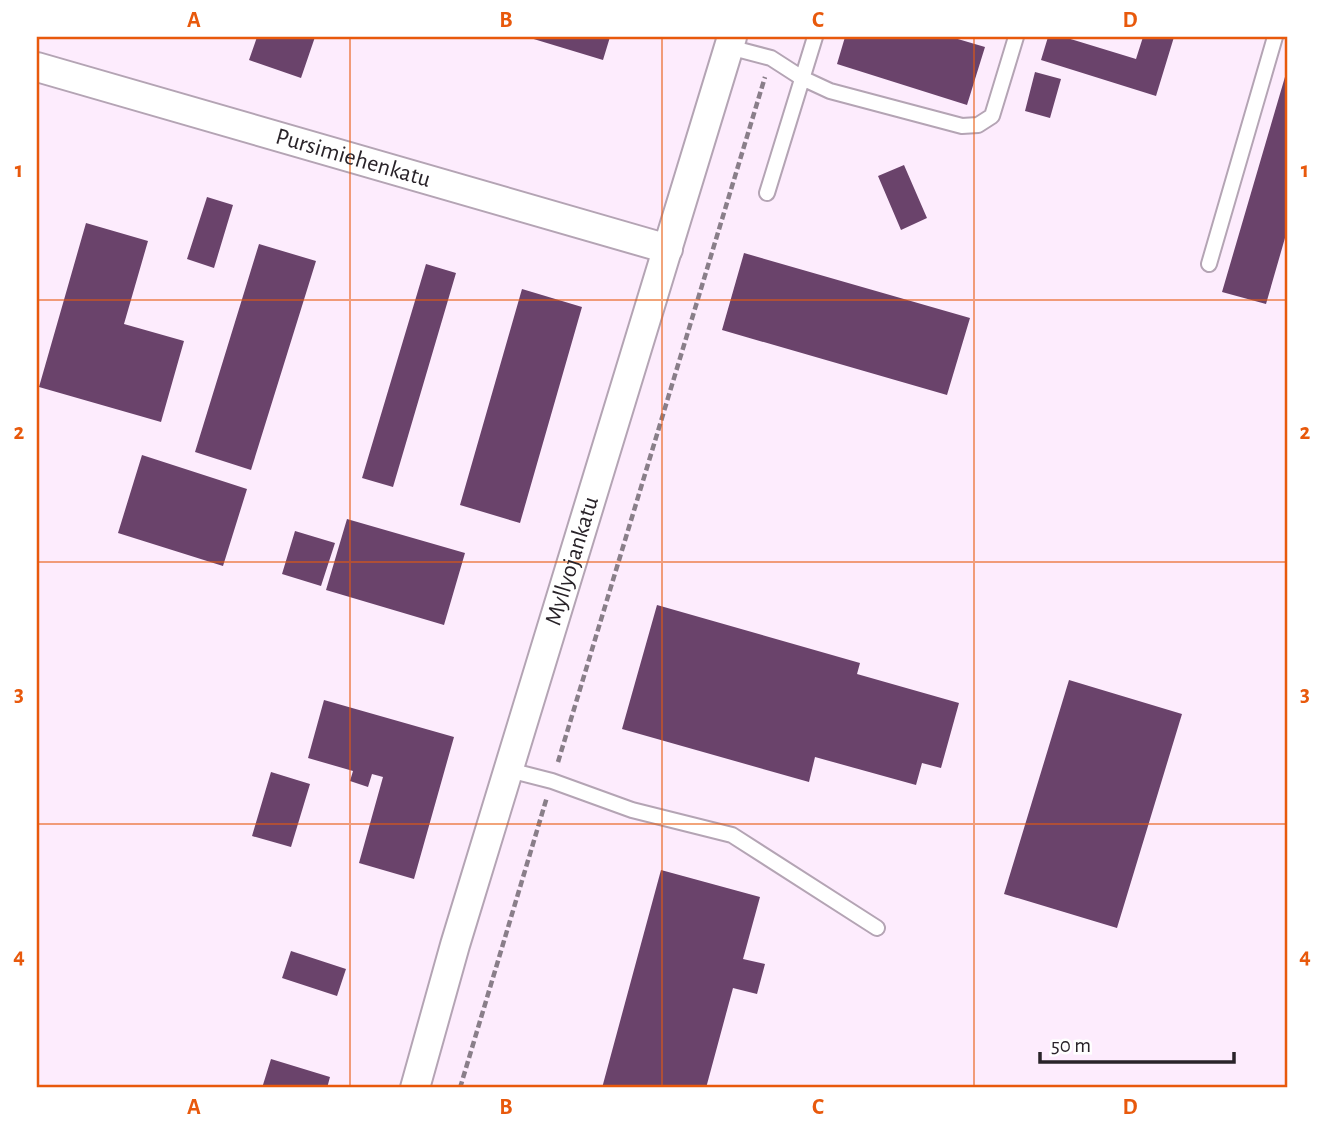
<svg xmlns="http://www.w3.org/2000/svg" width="1324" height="1125" viewBox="0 0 1324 1125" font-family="'Alegreya Sans',sans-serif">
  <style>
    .building { fill: #6a436b }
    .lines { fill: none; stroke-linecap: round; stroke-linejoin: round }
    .service-casing { stroke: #b4a4b4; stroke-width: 18 }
    .minor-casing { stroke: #b4a4b4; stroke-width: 32 }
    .path { stroke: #897e89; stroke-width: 4.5; stroke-dasharray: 7 3.5; stroke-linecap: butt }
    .service { stroke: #fff; stroke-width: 14 }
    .minor { stroke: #fff; stroke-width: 28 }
    .grid { fill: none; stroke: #e8590c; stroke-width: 2; stroke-opacity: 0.55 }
    .labels { text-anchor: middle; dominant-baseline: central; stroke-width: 7; stroke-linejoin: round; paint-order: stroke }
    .street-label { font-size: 24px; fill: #292329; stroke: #fff }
    .neatline { fill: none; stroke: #e8590c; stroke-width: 2.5 }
    .grid-label { font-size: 23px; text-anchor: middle; font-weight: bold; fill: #e8590c }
  </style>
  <rect width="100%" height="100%" fill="#fdecfd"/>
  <path class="building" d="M 257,37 L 315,37 L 301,78 L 249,60 Z
    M 527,37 L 610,37 L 603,60 Z
    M 845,37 L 951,37 L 985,47 L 967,105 L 837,64 Z
    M 1048,37 L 1064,37 L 1136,59 L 1143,37 L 1174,37 L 1156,96 L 1041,60 Z
    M 1287,70 L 1287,231 L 1266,304 L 1222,292 Z
    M 1035,72 L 1061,79 L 1050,118 L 1025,111 Z
    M 904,165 L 927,218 L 901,230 L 878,176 Z
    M 207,197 L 233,205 L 214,268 L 187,259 Z
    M 86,223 L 148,241 L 124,324 L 184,341 L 161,422 L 39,387 Z
    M 259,244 L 316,261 L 251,470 L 195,452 Z
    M 744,253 L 970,318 L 947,395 L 722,330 Z
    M 426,264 L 456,273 L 393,487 L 362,478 Z
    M 522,289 L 582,307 L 520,523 L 460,505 Z
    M 142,455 L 247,489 L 223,566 L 118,533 Z
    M 347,519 L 465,553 L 444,625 L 326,590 Z
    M 295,531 L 335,543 L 321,586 L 282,574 Z
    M 657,605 L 860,663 L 857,674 L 959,703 L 941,768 L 922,763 L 916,785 L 815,757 L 809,782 L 622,729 Z
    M 1069,680 L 1182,714 L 1117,928 L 1004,894 Z
    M 324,700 L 454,737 L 414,879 L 359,863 L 383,777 L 372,774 L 368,787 L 350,781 L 353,771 L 308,758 Z
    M 271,772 L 310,784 L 291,847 L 252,836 Z
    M 661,870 L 760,897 L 743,959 L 765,964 L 757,994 L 733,988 L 706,1088 L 602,1088 Z
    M 291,951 L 346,969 L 337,996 L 282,978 Z
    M 271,1059 L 330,1077 L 327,1088 L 262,1088 Z"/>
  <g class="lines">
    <defs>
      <path id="service" d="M 729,47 L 771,58 L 802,78 L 830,91 L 962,126 L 978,125 L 992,116 L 1016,37
        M 767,193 L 815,37
        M 1209,264 L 1275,37
        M 509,770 L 552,781 L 632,810 L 732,835 L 877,928"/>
      <g id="minor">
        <path id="s1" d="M 37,67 L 668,249"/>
        <path id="s2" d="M 415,1088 L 455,945 L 732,37"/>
      </g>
    </defs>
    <use href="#service" class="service-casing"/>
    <use href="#minor" class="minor-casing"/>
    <path class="path" d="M 558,762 L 765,77
      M 460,1088 L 547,797"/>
    <use href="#service" class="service"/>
    <use href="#minor" class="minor"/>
  </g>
  <path class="grid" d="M 350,37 L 350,1088M 662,37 L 662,1088M 974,37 L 974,1088M 37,300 L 1287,300M 37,562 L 1287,562M 37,824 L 1287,824"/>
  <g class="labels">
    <g class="street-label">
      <text stroke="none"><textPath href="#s1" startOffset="329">Pursimiehenkatu</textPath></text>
      <text stroke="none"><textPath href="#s2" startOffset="550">Myllyojankatu</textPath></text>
    </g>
  </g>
  <rect width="1324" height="1125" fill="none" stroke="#ffffff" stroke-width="77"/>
  <path d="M1040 1052v10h194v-10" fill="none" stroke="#292329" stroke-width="3.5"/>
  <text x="1051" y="1052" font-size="21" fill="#292329" stroke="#ffffff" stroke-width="5" paint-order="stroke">50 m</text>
  <rect x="38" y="38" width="1248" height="1048" class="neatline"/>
  <g class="grid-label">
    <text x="194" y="27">A</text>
    <text x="506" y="27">B</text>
    <text x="818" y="27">C</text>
    <text x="1130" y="27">D</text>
    <text x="19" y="177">1</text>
    <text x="1305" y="177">1</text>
    <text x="19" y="439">2</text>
    <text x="1305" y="439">2</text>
    <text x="19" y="701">3</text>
    <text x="1305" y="701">3</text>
    <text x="19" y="963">4</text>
    <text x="1305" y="963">4</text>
    <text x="194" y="1114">A</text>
    <text x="506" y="1114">B</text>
    <text x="818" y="1114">C</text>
    <text x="1130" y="1114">D</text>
  </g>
</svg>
